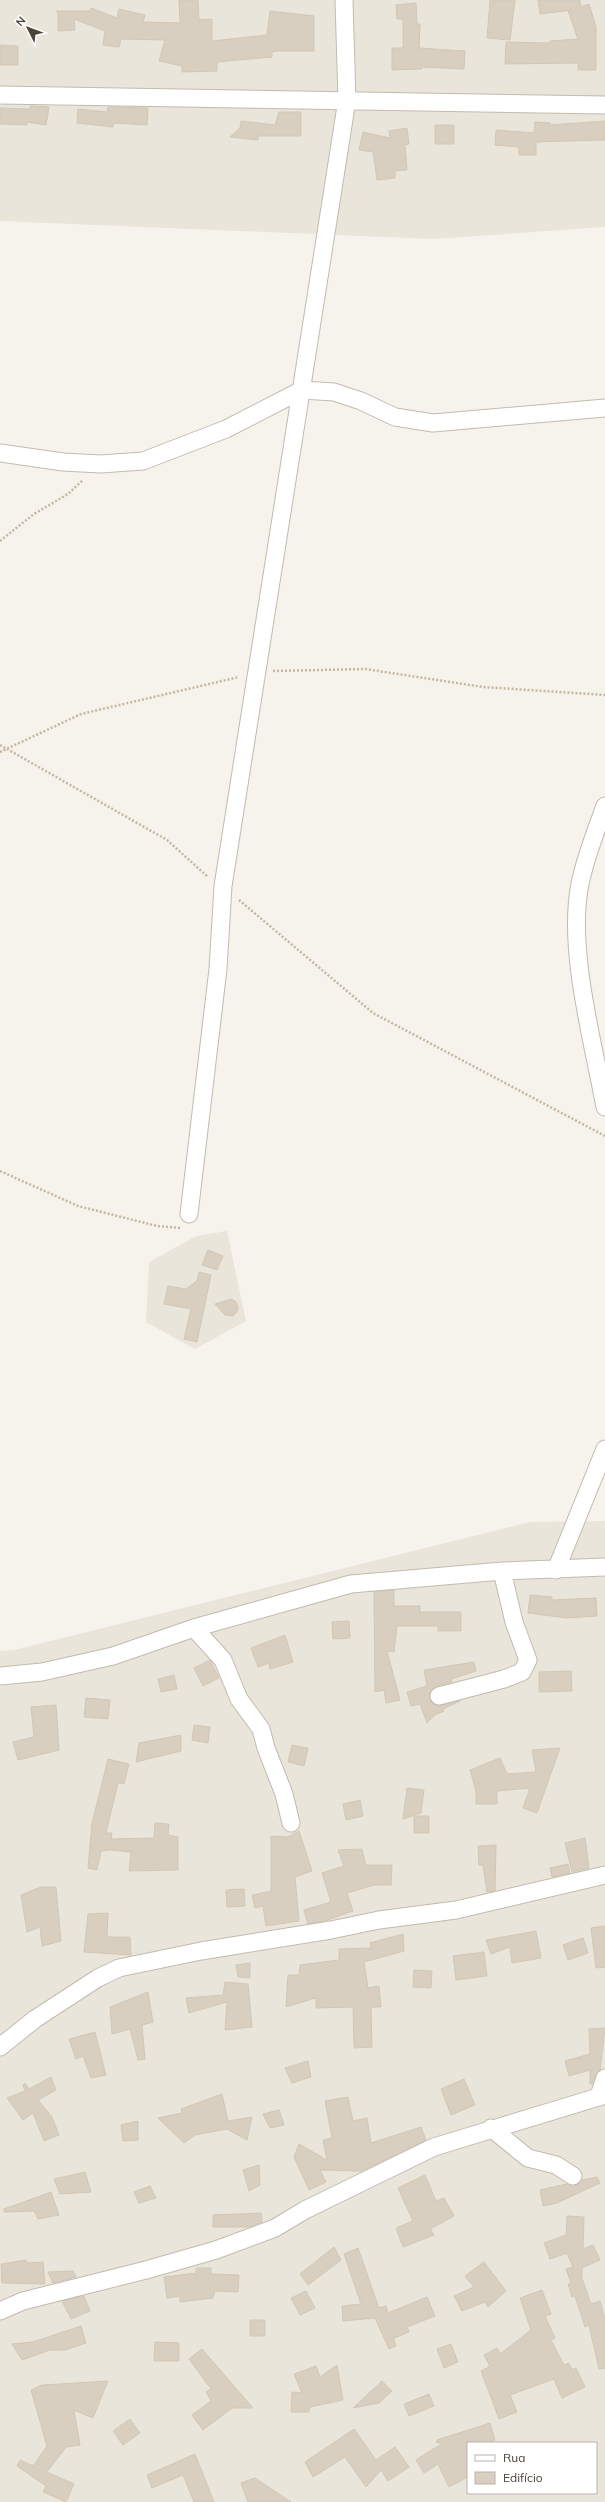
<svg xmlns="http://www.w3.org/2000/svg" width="605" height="2502" viewBox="0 0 605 2502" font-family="Mulish,sans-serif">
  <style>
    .residential { fill: #eae5da; fill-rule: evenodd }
    .building { fill: #d8cfc1; stroke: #d3c7b4 }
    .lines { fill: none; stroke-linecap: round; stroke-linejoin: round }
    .minor-casing { stroke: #c2bbae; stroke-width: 19 }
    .path { stroke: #c4b79f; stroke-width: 2.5; stroke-dasharray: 2 2; stroke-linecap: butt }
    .minor { stroke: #fff; stroke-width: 17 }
  </style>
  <rect width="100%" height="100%" fill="#f6f3ec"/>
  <path class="residential" d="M 0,0 L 605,0 L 605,227 L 433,239 L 0,221 Z
    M 227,1231 L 246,1321 L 195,1349 L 146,1322 L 149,1262 L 196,1236 Z
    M 605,1521 L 605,2502 L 0,2502 L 0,1651 L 14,1650 L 530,1522 ZM 468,2443 L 596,2443 L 596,2493 L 468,2493 Z"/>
  <path class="building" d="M 179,0 L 198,0 L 199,20 L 212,19 L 212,41 L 267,35 L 270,11 L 314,16 L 314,51 L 278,51 L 272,52 L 272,57 L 217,62 L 217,71 L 182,72 L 182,66 L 159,61 L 165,40 L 121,39 L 119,47 L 103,45 L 105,31 L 74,19 L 75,30 L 58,31 L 58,13 L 56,11 L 90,11 L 91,8 L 117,18 L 119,9 L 145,15 L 143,22 L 180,23 Z
    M 490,0 L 515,0 L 510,40 L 487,38 Z
    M 538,0 L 580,0 L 581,7 L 589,4 L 596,27 L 596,70 L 578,70 L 578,63 L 505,64 L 506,42 L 550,43 L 550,41 L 578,39 L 568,11 L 572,10 L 540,14 Z
    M 416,3 L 417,24 L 420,24 L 419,48 L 465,51 L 464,69 L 422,67 L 422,69 L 392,70 L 392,48 L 403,48 L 403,19 L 397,19 L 396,5 Z
    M 0,45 L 18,46 L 18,65 L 0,65 Z
    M 30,106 L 49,107 L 46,125 L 27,122 L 27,125 L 0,124 L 0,108 L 30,109 Z
    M 108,107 L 148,108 L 147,125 L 114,123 L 113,127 L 77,123 L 78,109 L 107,112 Z
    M 279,112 L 301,112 L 301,136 L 258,136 L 258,140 L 230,137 L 240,128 L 241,121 L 275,125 Z
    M 605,121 L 605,140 L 536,142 L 536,155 L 519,155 L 519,147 L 495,145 L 496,130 L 534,133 L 535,122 L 550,123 L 550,125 Z
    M 435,125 L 454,125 L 454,144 L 435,144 Z
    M 407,128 L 409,144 L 405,145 L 407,170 L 395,171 L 395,178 L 377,180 L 373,152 L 359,150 L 363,132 L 390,138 L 389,131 Z
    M 208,1250 L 223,1256 L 217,1270 L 202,1265 Z
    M 199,1272 L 211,1275 L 197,1342 L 184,1339 L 191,1309 L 164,1304 L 168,1286 L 186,1289 L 197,1281 Z
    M 232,1299 L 236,1302 L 238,1307 L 237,1312 L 233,1316 L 225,1315 L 215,1304 Z
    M 394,1590 L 394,1606 L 420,1606 L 420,1612 L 461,1612 L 461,1631 L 438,1631 L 438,1626 L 397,1626 L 394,1652 L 387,1651 L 400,1700 L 386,1703 L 384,1690 L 375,1692 L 374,1592 Z
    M 530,1595 L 552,1597 L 552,1600 L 596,1598 L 597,1616 L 567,1618 L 528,1613 Z
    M 349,1621 L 350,1638 L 333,1639 L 332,1622 Z
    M 285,1635 L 293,1662 L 270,1669 L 269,1663 L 258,1667 L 251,1648 Z
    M 210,1660 L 219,1678 L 203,1686 L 194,1668 Z
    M 474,1662 L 476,1671 L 451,1679 L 452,1682 L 436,1686 L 429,1694 L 432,1703 L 437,1706 L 460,1701 L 443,1709 L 444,1711 L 435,1715 L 427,1723 L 420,1704 L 411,1706 L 407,1692 L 427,1686 L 424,1670 Z
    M 571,1671 L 572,1691 L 539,1692 L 539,1672 Z
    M 174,1675 L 177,1689 L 161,1692 L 158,1679 Z
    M 86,1698 L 110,1700 L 108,1719 L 84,1717 Z
    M 56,1705 L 59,1750 L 18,1760 L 13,1742 L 34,1737 L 31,1707 Z
    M 194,1725 L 210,1727 L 208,1743 L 192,1740 Z
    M 181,1735 L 181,1751 L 136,1762 L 139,1743 Z
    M 292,1745 L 308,1748 L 304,1766 L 288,1762 Z
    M 560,1748 L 537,1813 L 523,1808 L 530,1788 L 497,1791 L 497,1804 L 476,1804 L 476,1791 L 470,1770 L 500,1758 L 507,1774 L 536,1772 L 532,1750 Z
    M 108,1759 L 129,1764 L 124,1784 L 118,1783 L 106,1833 L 112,1833 L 111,1839 L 154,1838 L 155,1823 L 169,1824 L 168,1835 L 178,1837 L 178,1870 L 129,1871 L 131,1852 L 110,1850 L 101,1851 L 97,1870 L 88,1868 L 92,1823 Z
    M 407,1788 L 424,1790 L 421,1813 L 403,1819 Z
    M 360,1800 L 363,1816 L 346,1820 L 343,1804 Z
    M 414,1816 L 429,1816 L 429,1833 L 414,1833 Z
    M 299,1831 L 312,1871 L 295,1877 L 299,1921 L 266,1926 L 263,1906 L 255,1908 L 252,1895 L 271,1891 L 271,1836 L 288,1837 Z
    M 585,1838 L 589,1868 L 572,1872 L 565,1843 Z
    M 496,1845 L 495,1891 L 487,1892 L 483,1865 L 479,1865 L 478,1846 Z
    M 362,1849 L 366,1865 L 392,1865 L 391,1885 L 374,1885 L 347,1893 L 353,1911 L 325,1921 L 308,1924 L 304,1910 L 331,1902 L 322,1873 L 344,1866 L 338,1850 Z
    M 568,1864 L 570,1873 L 552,1877 L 550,1868 Z
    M 41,1887 L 56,1887 L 61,1941 L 42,1946 L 40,1927 L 27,1932 L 21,1895 Z
    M 244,1889 L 245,1906 L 227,1907 L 226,1890 Z
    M 108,1913 L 107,1937 L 130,1937 L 131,1955 L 84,1952 L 88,1914 Z
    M 605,1926 L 605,1967 L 596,1968 L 591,1928 Z
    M 536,1931 L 541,1958 L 512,1963 L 510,1947 L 491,1954 L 486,1940 Z
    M 403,1934 L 404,1951 L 364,1962 L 368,1988 L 379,1986 L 381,2007 L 371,2007 L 372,2047 L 354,2048 L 353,2007 L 316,2008 L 316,1998 L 286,2007 L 288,1975 L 299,1975 L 300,1965 L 339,1960 L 339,1949 L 371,1948 L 370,1943 Z
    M 583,1938 L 588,1953 L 568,1960 L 563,1945 Z
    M 484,1952 L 487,1976 L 456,1980 L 453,1956 Z
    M 250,1963 L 250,1978 L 238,1977 L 236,1965 Z
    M 414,1970 L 432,1971 L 431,1988 L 413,1987 Z
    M 225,1982 L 248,1984 L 252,2027 L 225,2030 L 227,2002 L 189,2013 L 186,1998 L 223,1995 Z
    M 148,1992 L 153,2022 L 142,2025 L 145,2059 L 138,2060 L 130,2029 L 112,2034 L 110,2007 Z
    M 605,2028 L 600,2070 L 592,2084 L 590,2084 L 590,2070 L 569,2076 L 565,2061 L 590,2054 L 589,2029 Z
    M 95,2032 L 106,2075 L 91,2078 L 83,2056 L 76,2059 L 69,2039 Z
    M 308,2061 L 311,2077 L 292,2083 L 285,2068 Z
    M 51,2077 L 56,2090 L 38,2100 L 52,2117 L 59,2135 L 44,2141 L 33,2113 L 23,2120 L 7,2098 L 25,2091 L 23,2085 L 25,2083 L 29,2089 Z
    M 464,2079 L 475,2105 L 451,2115 L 441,2089 Z
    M 222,2094 L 228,2121 L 252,2117 L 247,2140 L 227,2129 L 195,2135 L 184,2143 L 158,2118 L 182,2113 L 181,2109 Z
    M 348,2097 L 353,2121 L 367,2118 L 371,2143 L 421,2127 L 426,2140 L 362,2171 L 320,2170 L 326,2182 L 309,2190 L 294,2157 L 299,2144 L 327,2160 L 323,2140 L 332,2138 L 325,2101 Z
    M 279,2110 L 284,2125 L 270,2128 L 263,2114 Z
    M 138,2121 L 138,2140 L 123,2141 L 121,2125 Z
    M 259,2165 L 260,2185 L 249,2191 L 243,2170 Z
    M 85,2172 L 91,2192 L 60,2194 L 54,2179 Z
    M 425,2175 L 436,2201 L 444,2198 L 454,2216 L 430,2229 L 434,2235 L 403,2247 L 396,2228 L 413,2221 L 398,2188 Z
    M 597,2177 L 600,2183 L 557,2203 L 543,2206 L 540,2190 L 567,2184 L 577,2185 L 582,2180 Z
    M 150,2186 L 156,2198 L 139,2203 L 134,2192 Z
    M 51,2192 L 59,2215 L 38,2219 L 34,2211 L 4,2212 L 4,2209 Z
    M 261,2213 L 262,2222 L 250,2227 L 213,2227 L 213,2215 Z
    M 567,2216 L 584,2217 L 583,2249 L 593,2245 L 600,2260 L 582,2268 L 582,2278 L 591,2304 L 600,2301 L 605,2318 L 605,2368 L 599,2369 L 589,2325 L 585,2327 L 575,2296 L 572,2297 L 568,2284 L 571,2283 L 566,2269 L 573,2267 L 567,2253 L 550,2259 L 544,2243 L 566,2235 Z
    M 334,2247 L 341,2260 L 308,2285 L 300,2274 Z
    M 358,2248 L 379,2308 L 386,2306 L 388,2313 L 427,2297 L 435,2316 L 407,2327 L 409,2332 L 394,2338 L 393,2336 L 396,2346 L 389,2349 L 375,2318 L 343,2321 L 342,2306 L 361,2304 L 344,2254 Z
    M 26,2260 L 27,2263 L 43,2262 L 45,2284 L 2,2283 L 1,2264 Z
    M 484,2262 L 506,2291 L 488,2307 L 485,2302 L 462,2311 L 454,2296 L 474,2287 L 465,2276 Z
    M 196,2268 L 211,2268 L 211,2274 L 239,2275 L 238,2292 L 215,2291 L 213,2298 L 180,2302 L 180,2296 L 167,2298 L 164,2277 L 196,2273 Z
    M 73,2271 L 76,2277 L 53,2283 L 48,2272 Z
    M 542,2290 L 551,2314 L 545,2316 L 555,2338 L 551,2340 L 564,2365 L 569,2363 L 572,2370 L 576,2368 L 585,2387 L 562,2398 L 554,2379 L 510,2395 L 517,2412 L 499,2419 L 481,2371 L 490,2366 L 484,2355 L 497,2348 L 500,2354 L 531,2330 L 520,2298 Z
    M 306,2291 L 315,2308 L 300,2315 L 291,2298 Z
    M 84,2296 L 90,2311 L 71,2319 L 62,2301 Z
    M 250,2320 L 265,2320 L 265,2336 L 250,2336 Z
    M 81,2326 L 86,2343 L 65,2350 L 50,2350 L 22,2360 L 12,2344 L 33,2342 Z
    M 155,2342 L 179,2343 L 179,2361 L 154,2361 Z
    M 451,2344 L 458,2362 L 444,2368 L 437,2349 Z
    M 202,2349 L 253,2408 L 232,2408 L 203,2430 L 192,2415 L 211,2401 L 206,2392 L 211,2389 L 189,2359 Z
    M 337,2365 L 343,2400 L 310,2407 L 309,2412 L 291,2412 L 292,2392 L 302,2393 L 294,2374 L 316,2366 L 320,2377 Z
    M 108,2381 L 93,2418 L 74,2410 L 80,2445 L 66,2447 L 47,2472 L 74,2484 L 66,2502 L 43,2492 L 46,2486 L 17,2466 L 20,2460 L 33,2466 L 47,2446 L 31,2390 L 42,2385 Z
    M 382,2381 L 392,2391 L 379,2403 L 353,2408 Z
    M 429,2394 L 434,2406 L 409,2416 L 404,2404 Z
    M 130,2419 L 140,2433 L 123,2445 L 113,2431 Z
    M 490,2423 L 495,2440 L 486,2443 L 468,2443 L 468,2477 L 449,2487 L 438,2464 L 424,2473 L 416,2460 L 443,2443 L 437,2443 L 437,2440 Z
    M 354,2429 L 376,2460 L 395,2447 L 409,2467 L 388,2481 L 381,2470 L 366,2487 L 345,2457 L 313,2477 L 305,2462 Z
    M 195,2454 L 214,2502 L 194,2502 L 183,2475 L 152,2488 L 147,2475 Z
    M 255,2478 L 291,2502 L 248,2502 L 241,2483 Z"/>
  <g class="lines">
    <defs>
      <path id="minor" d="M 0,95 L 605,105
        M 0,453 L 63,462 L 101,464 L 143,461 L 226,429 L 302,390 L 334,392 L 361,401 L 395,417 L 433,423 L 605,408
        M 605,806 C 596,831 585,858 580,884 C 567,949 593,1041 605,1107
        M 189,1214 L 218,969 L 223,886 L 347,100 L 344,0
        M 556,1570 L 605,1449
        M 194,1628 L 223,1660 L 239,1699 L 261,1729 L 266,1748 L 284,1794 L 291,1823
        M 0,1676 L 42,1672 L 113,1656 L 194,1628 L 351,1584 L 502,1571 L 605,1567
        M 439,1696 L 504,1679 L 522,1672 L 528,1660 L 514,1622 L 502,1571
        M 0,2047 L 35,2019 L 98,1978 L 119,1968 L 201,1951 L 331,1930 L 379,1920 L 456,1910 L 605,1875
        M 599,2096 L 605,2078
        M 491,2128 L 528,2158 L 556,2165 L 573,2176
        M 0,2311 L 23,2301 L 146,2270 L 216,2250 L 275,2228 L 305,2210 L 434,2147 L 605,2095"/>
    </defs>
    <use href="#minor" class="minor-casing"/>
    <path class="path" d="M 0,541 L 34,514 L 68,494 L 83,480
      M 273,671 L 365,669 L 483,687 L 605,695
      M 0,745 L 167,840 L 208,877
      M 0,752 L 81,714 L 239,677
      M 239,900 L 373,1013 L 605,1136
      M 0,1171 L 78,1206 L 157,1226 L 181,1228"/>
    <use href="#minor" class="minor"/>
  </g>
  <rect x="467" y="2442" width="130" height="52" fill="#ffffff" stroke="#b7b4b0"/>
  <rect x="475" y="2455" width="20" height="6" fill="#ffffff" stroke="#b7b4b0"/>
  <text x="503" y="2462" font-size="12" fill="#4b4439">Rua</text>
  <rect x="475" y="2472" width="20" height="12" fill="#d8cfc1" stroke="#b7b4b0"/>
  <text x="503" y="2482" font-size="12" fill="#4b4439">Edifício</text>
  <g transform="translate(28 28) rotate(312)" stroke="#ffffff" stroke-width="3" paint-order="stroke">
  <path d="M0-3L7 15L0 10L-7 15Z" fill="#4b4439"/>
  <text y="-6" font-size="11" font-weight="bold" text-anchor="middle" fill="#4b4439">N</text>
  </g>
</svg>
